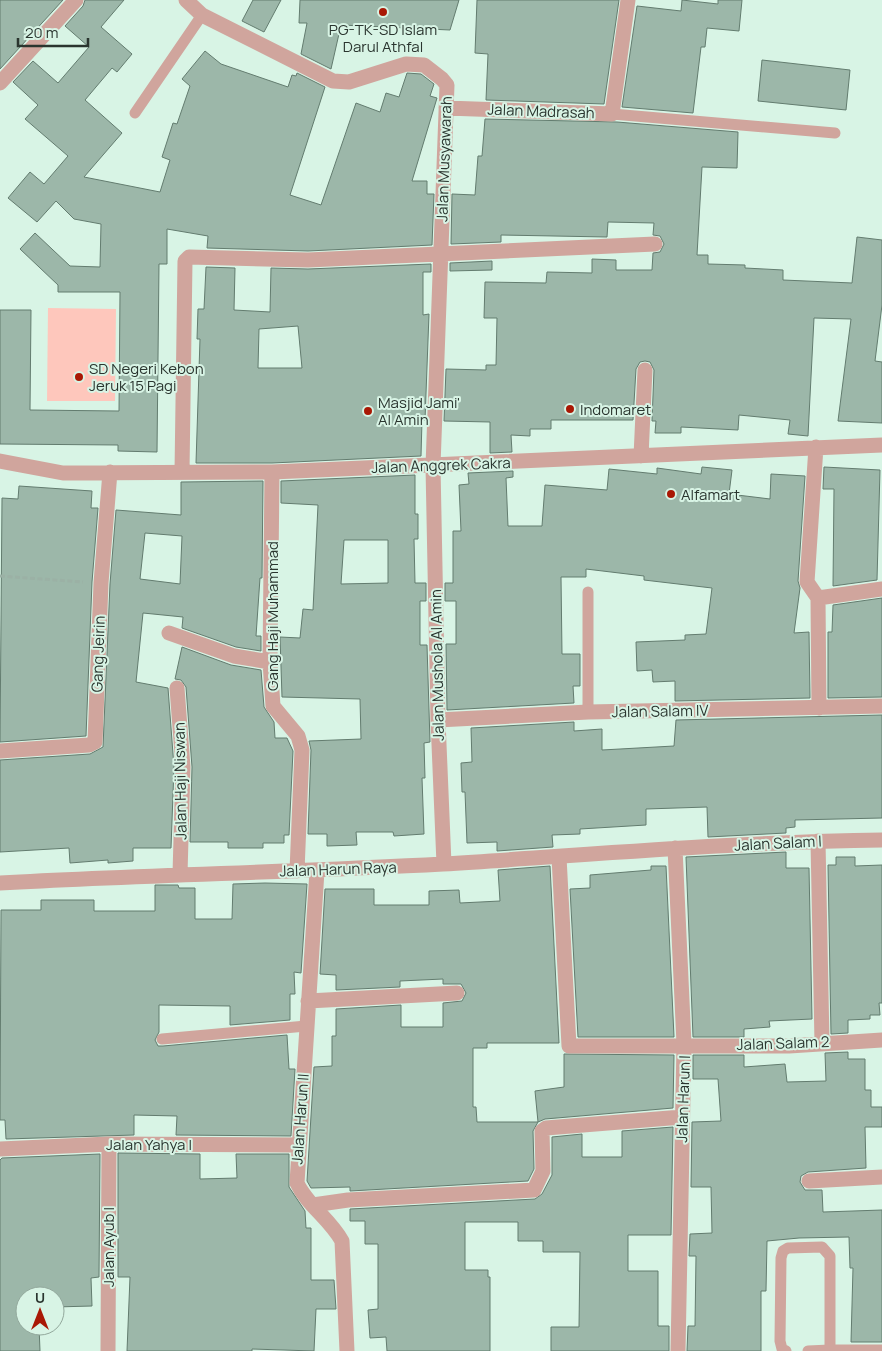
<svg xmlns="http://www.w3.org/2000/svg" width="882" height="1351" viewBox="0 0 882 1351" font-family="Manrope,sans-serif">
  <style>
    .green { fill: #fec7bc }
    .building { fill: #9cb7a9; stroke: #637c6f; fill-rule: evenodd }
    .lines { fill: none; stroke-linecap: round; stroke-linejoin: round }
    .path { stroke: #9bb1a5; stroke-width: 3; stroke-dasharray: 5 2.5; stroke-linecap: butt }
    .lane { stroke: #d0a59d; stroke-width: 11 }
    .street { stroke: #d0a59d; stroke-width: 15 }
    .poi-dot { fill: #a91805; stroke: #d8f4e5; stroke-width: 2 }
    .labels { text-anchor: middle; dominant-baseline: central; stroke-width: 4; stroke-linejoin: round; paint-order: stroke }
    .poi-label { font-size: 15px; fill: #2a352f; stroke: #d8f4e5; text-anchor: start }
    .street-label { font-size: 15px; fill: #2a352f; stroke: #d8f4e5 }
  </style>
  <rect width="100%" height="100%" fill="#d8f4e5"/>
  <path class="green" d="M 48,308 L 116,309 L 115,401 L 47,401 Z"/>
  <path class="building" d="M 0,0 L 63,0 L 0,69 Z
    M 85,0 L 124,0 L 101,27 L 132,54 L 117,72 L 112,68 L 85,100 L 122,133 L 84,177 L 160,192 L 170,160 L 162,157 L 173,123 L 177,124 L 190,86 L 182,79 L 205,51 L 221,64 L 288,87 L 292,75 L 296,76 L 297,73 L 325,87 L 290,195 L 321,205 L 356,103 L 380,112 L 386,93 L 399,97 L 407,73 L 421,74 L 434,84 L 430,96 L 437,98 L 412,181 L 427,181 L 427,194 L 434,194 L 432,245 L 308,251 L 207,248 L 208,236 L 167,229 L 167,264 L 159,264 L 157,452 L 118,451 L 118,445 L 0,444 L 0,310 L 31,310 L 30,410 L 119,411 L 120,292 L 58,292 L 58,285 L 20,249 L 35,233 L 70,266 L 100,267 L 101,224 L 74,219 L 56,201 L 37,222 L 8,198 L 30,172 L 44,184 L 68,156 L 25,119 L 38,105 L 13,82 L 33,61 L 58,83 L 89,47 L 65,26 L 83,6 Z
    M 253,0 L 281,0 L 264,32 L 242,21 Z
    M 300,0 L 459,0 L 450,30 L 341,25 L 331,69 L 301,54 L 307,23 L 299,23 Z
    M 477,0 L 619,0 L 604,104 L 486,100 L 488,54 L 475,53 Z
    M 682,0 L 718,4 L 718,0 L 742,0 L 739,31 L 707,28 L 705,47 L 701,47 L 693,113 L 622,107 L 637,6 L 681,11 Z
    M 762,60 L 850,70 L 846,110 L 758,101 Z
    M 485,119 L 617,122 L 738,132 L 737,168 L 702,167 L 697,255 L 708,255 L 708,264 L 745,265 L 745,268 L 783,270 L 783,280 L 852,283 L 857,237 L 882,240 L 882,305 L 875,361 L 882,362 L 882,423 L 838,421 L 851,319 L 814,318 L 808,436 L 788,434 L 790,420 L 739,415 L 738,430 L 681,427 L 681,433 L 655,433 L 656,421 L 652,421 L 654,370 L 650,362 L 645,361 L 640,362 L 636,369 L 633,420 L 551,420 L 551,429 L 530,429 L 530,436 L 511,435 L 512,452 L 490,453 L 490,422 L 444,421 L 446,369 L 486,370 L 486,365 L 496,365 L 497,318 L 484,318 L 485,282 L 546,283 L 547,272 L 592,273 L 592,259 L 616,260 L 616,270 L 652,270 L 653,253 L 660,252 L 664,244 L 660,236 L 653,235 L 654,223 L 608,222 L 607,237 L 501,235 L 501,242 L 451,244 L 452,194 L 475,195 L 478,156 L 482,156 Z
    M 492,261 L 492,270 L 450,271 L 450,263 Z
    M 431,264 L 431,272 L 423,272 L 423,315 L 429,314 L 425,420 L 422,420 L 421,456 L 272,463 L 196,463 L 200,339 L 197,339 L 198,309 L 204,309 L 206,267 L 235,268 L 234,310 L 270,312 L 271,268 L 308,269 ZM 298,326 L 302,368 L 258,368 L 259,329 Z
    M 702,467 L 732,470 L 729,494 L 770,499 L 771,474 L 805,476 L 798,581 L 800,588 L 794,633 L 809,632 L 810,698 L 675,701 L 675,681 L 653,682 L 652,670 L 637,671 L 636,642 L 685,640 L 685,635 L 706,634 L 712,588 L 644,580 L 644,576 L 586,569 L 586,577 L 561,577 L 562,654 L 580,654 L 580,686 L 573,686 L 574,703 L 447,710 L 446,644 L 456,644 L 456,601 L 445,601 L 445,583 L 453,583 L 453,531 L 461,531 L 459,485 L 469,484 L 468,473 L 513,471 L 513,477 L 506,478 L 508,526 L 542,526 L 545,485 L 607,490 L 609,469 L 657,474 L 657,468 L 701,474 Z
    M 824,467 L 880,470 L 877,580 L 833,586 L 834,489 L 823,489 Z
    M 415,475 L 415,514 L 418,514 L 418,539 L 414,539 L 415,583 L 426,583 L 426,601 L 420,601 L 420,645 L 427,645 L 430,742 L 424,743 L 425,778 L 422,778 L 424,834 L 394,836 L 393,832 L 356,832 L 357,845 L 327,846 L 327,834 L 308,834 L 311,750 L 309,741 L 361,739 L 360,699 L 282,697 L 280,637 L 300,638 L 303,609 L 313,610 L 318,505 L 281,503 L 281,481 ZM 344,540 L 388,540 L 388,583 L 341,584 Z
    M 263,481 L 262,578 L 260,578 L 256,636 L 261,636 L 261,651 L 236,647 L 182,628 L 183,617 L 143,613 L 136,682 L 168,688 L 174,767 L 171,848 L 133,848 L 133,861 L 108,863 L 108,860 L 70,863 L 69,848 L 0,852 L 0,760 L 90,754 L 103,747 L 110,584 L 116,510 L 181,515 L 181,482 ZM 145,533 L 182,536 L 180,584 L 140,579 Z
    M 19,486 L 92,491 L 91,508 L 98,508 L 92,582 L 86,736 L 0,742 L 2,498 L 18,499 Z
    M 882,598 L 882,697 L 828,698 L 828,632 L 832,632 L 833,605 Z
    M 182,647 L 231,665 L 261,670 L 264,707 L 274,722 L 275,738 L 287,738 L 293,751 L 289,835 L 284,835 L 284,843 L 263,843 L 263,848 L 228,848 L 228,842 L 190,842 L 192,767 L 186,687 L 181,680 L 175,679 Z
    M 882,715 L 882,818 L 795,820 L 795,827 L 786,828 L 786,833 L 708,837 L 707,807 L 646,809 L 646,825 L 580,829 L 580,834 L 552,835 L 553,847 L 497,851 L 497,842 L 467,843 L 465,792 L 462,792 L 461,763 L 472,762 L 471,728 L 574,722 L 574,731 L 602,729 L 602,750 L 674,746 L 676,720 Z
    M 786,852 L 786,868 L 809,868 L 812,1019 L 769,1021 L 770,1027 L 744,1029 L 744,1037 L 693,1037 L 686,857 Z
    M 836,857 L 855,857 L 855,866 L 882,865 L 882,1003 L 879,1003 L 880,1015 L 870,1015 L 870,1019 L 848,1020 L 848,1033 L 831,1034 L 828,865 L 836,865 Z
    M 550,866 L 559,1043 L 487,1043 L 487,1048 L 473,1048 L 473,1107 L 476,1107 L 477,1122 L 538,1122 L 533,1131 L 534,1169 L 528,1181 L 350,1191 L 350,1187 L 311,1188 L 307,1181 L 314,1067 L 332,1066 L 332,1036 L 336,1036 L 336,1009 L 401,1005 L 401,1027 L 443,1027 L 443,1003 L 462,1001 L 466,993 L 461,984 L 443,984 L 443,979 L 400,981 L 400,987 L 336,990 L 336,975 L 320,974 L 325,889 L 374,889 L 374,905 L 429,905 L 429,891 L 459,890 L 460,903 L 500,901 L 498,870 Z
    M 651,866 L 666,866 L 674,1037 L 578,1037 L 570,889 L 590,888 L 590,875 L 651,870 Z
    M 265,883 L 307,884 L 301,973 L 294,972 L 295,994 L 290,994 L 290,1020 L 230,1025 L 230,1006 L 159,1005 L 159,1032 L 155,1040 L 158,1046 L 163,1046 L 287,1035 L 289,1069 L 295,1069 L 291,1136 L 176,1135 L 177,1116 L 134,1115 L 134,1135 L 6,1139 L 5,1120 L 0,1120 L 1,910 L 41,910 L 41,900 L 94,900 L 94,911 L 155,911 L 155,885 L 178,885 L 179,888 L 195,888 L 195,919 L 232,919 L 233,884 Z
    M 848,1052 L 848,1059 L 865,1059 L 865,1090 L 871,1090 L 871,1107 L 882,1107 L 882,1127 L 865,1127 L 866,1168 L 808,1172 L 801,1176 L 800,1182 L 805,1190 L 822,1190 L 823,1212 L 882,1210 L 882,1342 L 851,1342 L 853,1268 L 850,1268 L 849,1237 L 799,1238 L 767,1241 L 766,1291 L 761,1291 L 761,1351 L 687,1351 L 688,1326 L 695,1326 L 696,1256 L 689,1256 L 690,1234 L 712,1233 L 711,1187 L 691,1187 L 692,1122 L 721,1121 L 718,1079 L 693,1079 L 693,1055 L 744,1055 L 744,1067 L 785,1064 L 787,1082 L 826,1081 L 825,1053 Z
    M 564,1054 L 674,1055 L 673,1108 L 545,1119 L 538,1122 L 535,1091 L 564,1087 Z
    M 673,1127 L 671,1235 L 628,1235 L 628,1271 L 658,1271 L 658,1326 L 669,1326 L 669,1351 L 551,1351 L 551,1327 L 579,1327 L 580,1252 L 543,1252 L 543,1241 L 518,1241 L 518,1222 L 465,1222 L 465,1270 L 488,1270 L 488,1277 L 490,1277 L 490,1351 L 387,1351 L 386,1337 L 370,1338 L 368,1310 L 378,1309 L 378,1244 L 365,1244 L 365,1221 L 350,1221 L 350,1209 L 535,1199 L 542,1194 L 552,1175 L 552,1137 L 582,1134 L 582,1157 L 622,1157 L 622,1131 Z
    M 118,1153 L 200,1154 L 200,1179 L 237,1178 L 236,1154 L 289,1154 L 289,1187 L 305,1211 L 306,1228 L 311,1228 L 311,1280 L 334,1280 L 336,1309 L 316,1309 L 314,1351 L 252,1349 L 252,1351 L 127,1351 L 130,1277 L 118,1277 Z
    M 100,1154 L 99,1277 L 91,1278 L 92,1306 L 55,1307 L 55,1296 L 25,1296 L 25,1326 L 39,1326 L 40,1351 L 0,1351 L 0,1160 L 2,1158 Z"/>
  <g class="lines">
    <path class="path" d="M 0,576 L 83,582"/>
    <path class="lane" d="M 135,113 L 202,15
      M 612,114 L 835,133
      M 588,592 L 588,712
      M 162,1039 L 306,1026
      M 786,1351 L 782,1349 L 780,1341 L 781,1258 L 783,1251 L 788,1248 L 822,1247 L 830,1256 L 830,1350 L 882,1350
      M 808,1351 L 830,1350"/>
    <path class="street" d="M 186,0 L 202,15 L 333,81 L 349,82 L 406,64 L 424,65 L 442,79 L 447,85 L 433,466 L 438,720 L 444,864
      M 0,83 L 76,0
      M 446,108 L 612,114 L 628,0
      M 816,447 L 807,582 L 818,598 L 819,708
      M 641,456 L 645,370
      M 0,461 L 63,473 L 272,472 L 882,445
      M 182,472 L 185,261 L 189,257 L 308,260 L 655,244
      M 272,472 L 270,662 L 273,706 L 298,736 L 302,750 L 297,871
      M 818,598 L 882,589
      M 169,633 L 234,656 L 270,662
      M 177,688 L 183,767 L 180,874
      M 438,720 L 588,712 L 882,706
      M 0,751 L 89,745 L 95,742 L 101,583 L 110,472
      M 818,841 L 822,1043
      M 675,848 L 684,1044 L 678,1351
      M 559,857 L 569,1046 L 789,1046 L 882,1040
      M 317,871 L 297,1183 C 307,1205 330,1219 342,1241 L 347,1351
      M 0,883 C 148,875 296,872 443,864 C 590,855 735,842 882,840
      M 308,1001 L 457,993
      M 0,1149 L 109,1144 L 298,1145
      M 809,1181 L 882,1177
      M 313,1205 L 348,1200 L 534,1190 L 543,1171 L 542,1131 L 546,1128 L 682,1117
      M 108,1351 L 109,1144"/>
  </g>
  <g class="poi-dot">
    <circle cx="383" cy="12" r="5"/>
    <circle cx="79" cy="377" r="5"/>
    <circle cx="570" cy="409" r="5"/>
    <circle cx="368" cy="411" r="5"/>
    <circle cx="671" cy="494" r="5"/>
  </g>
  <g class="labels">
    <g class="poi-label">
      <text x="383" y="29" text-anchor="middle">PG-TK-SD Islam<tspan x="383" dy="17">Darul Athfal</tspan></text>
      <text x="89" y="368">SD Negeri Kebon<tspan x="89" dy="17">Jeruk 15 Pagi</tspan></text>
      <text x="378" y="402">Masjid Jami'<tspan x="378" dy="17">Al Amin</tspan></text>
      <text x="580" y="409">Indomaret</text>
      <text x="681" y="494">Alfamart</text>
    </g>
    <g class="street-label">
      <text transform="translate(541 111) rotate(2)">Jalan Madrasah</text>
      <text transform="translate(444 159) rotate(-88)">Jalan Musyawarah</text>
      <text transform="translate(441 465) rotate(-2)">Jalan Anggrek Cakra</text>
      <text transform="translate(272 616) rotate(-90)">Gang Haji Muhammad</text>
      <text transform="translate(98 654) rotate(-88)">Gang Jeirin</text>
      <text transform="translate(437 665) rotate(-91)">Jalan Mushola Al Amin</text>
      <text transform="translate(660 711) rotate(-1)">Jalan Salam IV</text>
      <text transform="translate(180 781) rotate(-91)">Jalan Haji Niswan</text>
      <text transform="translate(778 843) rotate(-3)">Jalan Salam I</text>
      <text transform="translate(338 869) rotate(-2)">Jalan Harun Raya</text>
      <text transform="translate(783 1043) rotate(-2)">Jalan Salam 2</text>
      <text transform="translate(683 1099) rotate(-88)">Jalan Harun I</text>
      <text transform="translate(300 1119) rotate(-86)">Jalan Harun II</text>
      <text x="149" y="1144">Jalan Yahya I</text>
      <text transform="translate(108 1247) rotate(-90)">Jalan Ayub I</text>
    </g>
  </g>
  <g transform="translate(40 1311)"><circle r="24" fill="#d8f4e5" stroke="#92a89c"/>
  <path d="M0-4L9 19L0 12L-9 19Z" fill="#a91805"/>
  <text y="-8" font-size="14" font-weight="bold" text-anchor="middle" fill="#2a352f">U</text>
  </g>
  <path d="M18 38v8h70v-8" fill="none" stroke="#2a352f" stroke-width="2.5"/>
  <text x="25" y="38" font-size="15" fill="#2a352f" stroke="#d8f4e5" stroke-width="4" paint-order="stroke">20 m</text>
</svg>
